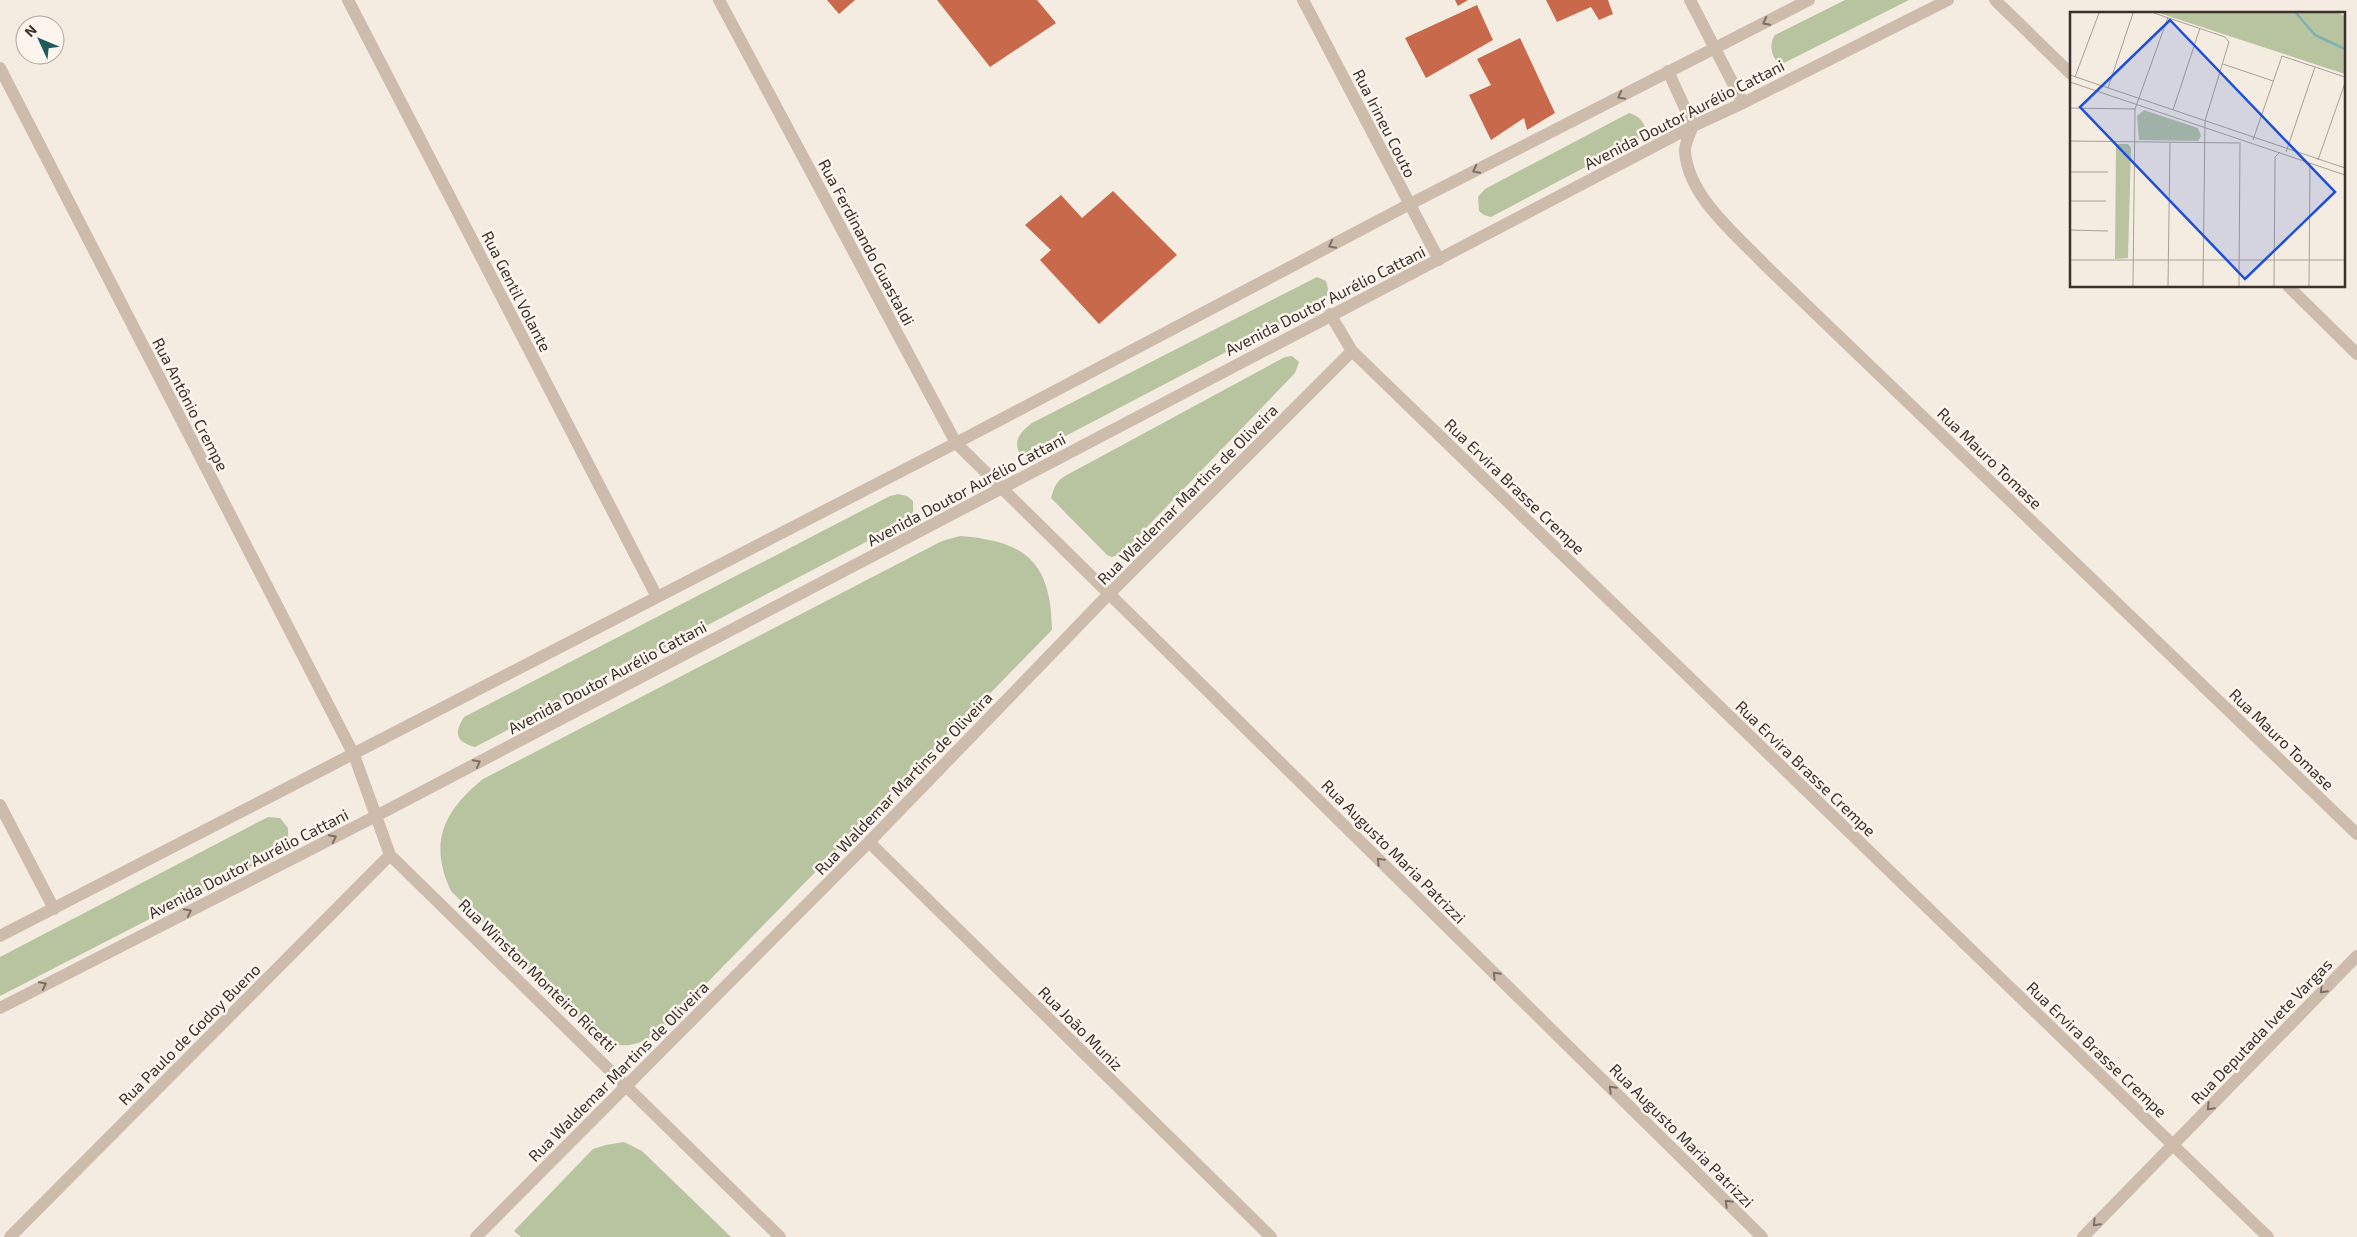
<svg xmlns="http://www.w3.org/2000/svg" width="2357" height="1237" viewBox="0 0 2357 1237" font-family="'Exo 2',sans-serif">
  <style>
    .green { fill: #b8c4a0 }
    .building { fill: #c8694b }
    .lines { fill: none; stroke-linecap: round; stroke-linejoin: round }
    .minor { stroke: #cdbbac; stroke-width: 12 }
    .oneway { stroke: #7d6f65 }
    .labels { text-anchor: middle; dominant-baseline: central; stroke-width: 5; stroke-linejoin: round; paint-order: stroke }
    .street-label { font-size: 16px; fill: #3b302b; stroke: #fbf5ee }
    .inset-river { fill: none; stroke: #7fb0b2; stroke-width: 2.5 }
    .inset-road { fill: none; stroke: #aaa098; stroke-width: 1 }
    .view { fill: #1d4ed8; fill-opacity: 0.15; stroke: #1d4ed8; stroke-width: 2.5 }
    .inset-edge { fill: none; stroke: #3b302b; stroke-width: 2.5 }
  </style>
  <rect width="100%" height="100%" fill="#f4ebe1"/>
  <path class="green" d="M 1845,0 L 1909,0 L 1780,65 C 1772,57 1768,46 1775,35 Z
    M 1629,113 C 1639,116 1642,120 1646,129 L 1644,136 L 1491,217 L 1484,215 L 1479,211 L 1478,197 L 1485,189 Z
    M 1317,277 L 1326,281 C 1329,290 1329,295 1322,302 L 1033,453 L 1026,455 L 1019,452 C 1013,439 1022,431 1032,423 Z
    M 1292,356 L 1299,362 L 1295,373 L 1121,554 L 1112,557 L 1107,555 L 1051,498 C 1054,488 1056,481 1065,476 L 1285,357 Z
    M 898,494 L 907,496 L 913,501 L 913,512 L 906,521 L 475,747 C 455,741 454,733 464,717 L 890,496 Z
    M 960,536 C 1026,541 1051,562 1052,630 L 656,1035 C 634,1047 618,1050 596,1036 L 451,891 C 428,842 444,811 483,779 L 942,541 Z
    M 268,817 L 280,818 L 288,828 L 288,841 L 274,855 L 0,996 L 0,957 Z
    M 624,1142 L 642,1151 L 731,1237 L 521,1237 L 514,1231 L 593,1149 L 606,1145 Z"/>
  <path class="building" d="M 827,0 L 855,0 L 839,14 Z
    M 937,0 L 1037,0 L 1056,23 L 990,67 Z
    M 1455,0 L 1468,0 L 1458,6 Z
    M 1546,0 L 1608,0 L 1613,14 L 1599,20 L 1591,7 L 1557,22 Z
    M 1477,5 L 1493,40 L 1426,78 L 1405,38 Z
    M 1520,38 L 1555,113 L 1527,130 L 1524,118 L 1491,140 L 1469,95 L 1491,85 L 1477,59 Z
    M 1113,191 L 1177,255 L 1099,324 L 1040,260 L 1051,250 L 1025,225 L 1061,195 L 1082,218 Z"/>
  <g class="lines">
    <path class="minor" d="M 348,0 L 657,597
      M 719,0 L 956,443 L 1762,1237
      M 1303,0 L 1439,260
      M 1690,0 L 1743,103
      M 1995,0 L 2071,74
      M 0,68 L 354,755 L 390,855 L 780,1237
      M 1668,71 L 1693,126 C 1690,133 1685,143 1685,151 C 1688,197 1736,234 1766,266 L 2357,834
      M 2288,286 L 2357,354
      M 1330,314 L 1352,351 L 2268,1237
      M 0,805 L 54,909
      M 869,842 L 1271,1237
      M 0,936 L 956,443 L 1408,205 L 1809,0
      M 0,1008 L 376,816 L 1693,126 L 1743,103 L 1948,0
      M 10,1237 L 390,855
      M 476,1237 L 869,842 L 1109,594 L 1352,351
      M 2083,1237 L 2357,956"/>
  </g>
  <defs><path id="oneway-chevron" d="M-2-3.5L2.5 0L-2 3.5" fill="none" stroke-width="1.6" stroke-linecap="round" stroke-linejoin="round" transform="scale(1.25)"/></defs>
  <g class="oneway">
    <use href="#oneway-chevron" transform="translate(1766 22) rotate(153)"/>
    <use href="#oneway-chevron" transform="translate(1621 96) rotate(153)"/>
    <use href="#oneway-chevron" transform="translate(1476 170) rotate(153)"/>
    <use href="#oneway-chevron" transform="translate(1332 245) rotate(152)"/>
    <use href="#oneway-chevron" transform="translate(477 763) rotate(-28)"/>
    <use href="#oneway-chevron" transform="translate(333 838) rotate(-27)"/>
    <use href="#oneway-chevron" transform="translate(1380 861) rotate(-135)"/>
    <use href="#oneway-chevron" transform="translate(188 912) rotate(-27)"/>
    <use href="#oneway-chevron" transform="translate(1496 975) rotate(-135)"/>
    <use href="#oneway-chevron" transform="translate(43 985) rotate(-27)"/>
    <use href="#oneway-chevron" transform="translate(2323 990) rotate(134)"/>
    <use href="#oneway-chevron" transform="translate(1612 1089) rotate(-135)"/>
    <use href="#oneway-chevron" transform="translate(2210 1107) rotate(134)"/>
    <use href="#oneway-chevron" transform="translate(1728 1203) rotate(-135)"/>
    <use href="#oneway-chevron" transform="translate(2096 1223) rotate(134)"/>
  </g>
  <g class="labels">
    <g class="street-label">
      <text transform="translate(1684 114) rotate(-27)">Avenida Doutor Aurélio Cattani</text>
      <text transform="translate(1385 123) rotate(63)">Rua Irineu Couto</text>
      <text transform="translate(867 242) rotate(62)">Rua Ferdinando Guastaldi</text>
      <text transform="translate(517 291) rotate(63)">Rua Gentil Volante</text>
      <text transform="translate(1325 300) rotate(-27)">Avenida Doutor Aurélio Cattani</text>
      <text transform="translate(191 404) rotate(63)">Rua Antônio Crempe</text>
      <text transform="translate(1990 458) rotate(44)">Rua Mauro Tomase</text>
      <text transform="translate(1515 486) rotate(44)">Rua Ervira Brasse Crempe</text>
      <text transform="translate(966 489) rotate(-28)">Avenida Doutor Aurélio Cattani</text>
      <text transform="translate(1187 494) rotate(-45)">Rua Waldemar Martins de Oliveira</text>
      <text transform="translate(607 677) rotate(-28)">Avenida Doutor Aurélio Cattani</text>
      <text transform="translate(2282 739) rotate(44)">Rua Mauro Tomase</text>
      <text transform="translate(1806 768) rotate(44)">Rua Ervira Brasse Crempe</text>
      <text transform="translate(903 783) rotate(-46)">Rua Waldemar Martins de Oliveira</text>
      <text transform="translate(1394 851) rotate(45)">Rua Augusto Maria Patrizzi</text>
      <text transform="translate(248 863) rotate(-27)">Avenida Doutor Aurélio Cattani</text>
      <text transform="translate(538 975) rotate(44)">Rua Winston Monteiro Ricetti</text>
      <text transform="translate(1081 1028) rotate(45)">Rua João Muniz</text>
      <text transform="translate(2261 1031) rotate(-46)">Rua Deputada Ivete Vargas</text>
      <text transform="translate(189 1034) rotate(-45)">Rua Paulo de Godoy Bueno</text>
      <text transform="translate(2097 1049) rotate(44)">Rua Ervira Brasse Crempe</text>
      <text transform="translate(618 1071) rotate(-45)">Rua Waldemar Martins de Oliveira</text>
      <text transform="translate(1682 1135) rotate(45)">Rua Augusto Maria Patrizzi</text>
    </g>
  </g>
  <g transform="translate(2070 12)">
    <rect width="275" height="275" fill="#f4ebe1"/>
    <path d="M 89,1 L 269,1 L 275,4 L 275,62 ZM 74,98 L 128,116 L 131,124 L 128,129 L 69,128 L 67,104 ZM 46,132 L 58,132 L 61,136 L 58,246 L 45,247 Z" fill="#b8c4a0"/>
    <path class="inset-river" d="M 226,1 L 245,23 L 275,37"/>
    <path class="inset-road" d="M 84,1 L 155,25 L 159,30 L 135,109 L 133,274M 153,52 L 203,69M 0,63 L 275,156M 5,65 L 29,1M 0,70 L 275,163M 38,76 L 63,1M 0,96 L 65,97M 103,98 L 130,16M 183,128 L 212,44 L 275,65M 0,129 L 169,131M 216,140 L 245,55M 248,148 L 275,71M 0,160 L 38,160M 0,189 L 36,189M 0,218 L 38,219M 0,248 L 275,248M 63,274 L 65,97 L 98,5M 98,274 L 100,131M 169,274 L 170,130M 204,274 L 205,155 L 205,145 L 210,140M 239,274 L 240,151M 275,274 L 275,245"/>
    <path class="view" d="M 100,8 L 265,180 L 175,267 L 10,95 Z"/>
    <rect width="275" height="275" class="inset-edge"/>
  </g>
  <g transform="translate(40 40) rotate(314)"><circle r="24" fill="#fbf5ee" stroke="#aea6a0"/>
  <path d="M0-4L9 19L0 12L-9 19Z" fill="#1f5a5e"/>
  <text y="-8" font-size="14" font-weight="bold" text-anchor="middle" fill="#3b302b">N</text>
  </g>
</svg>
